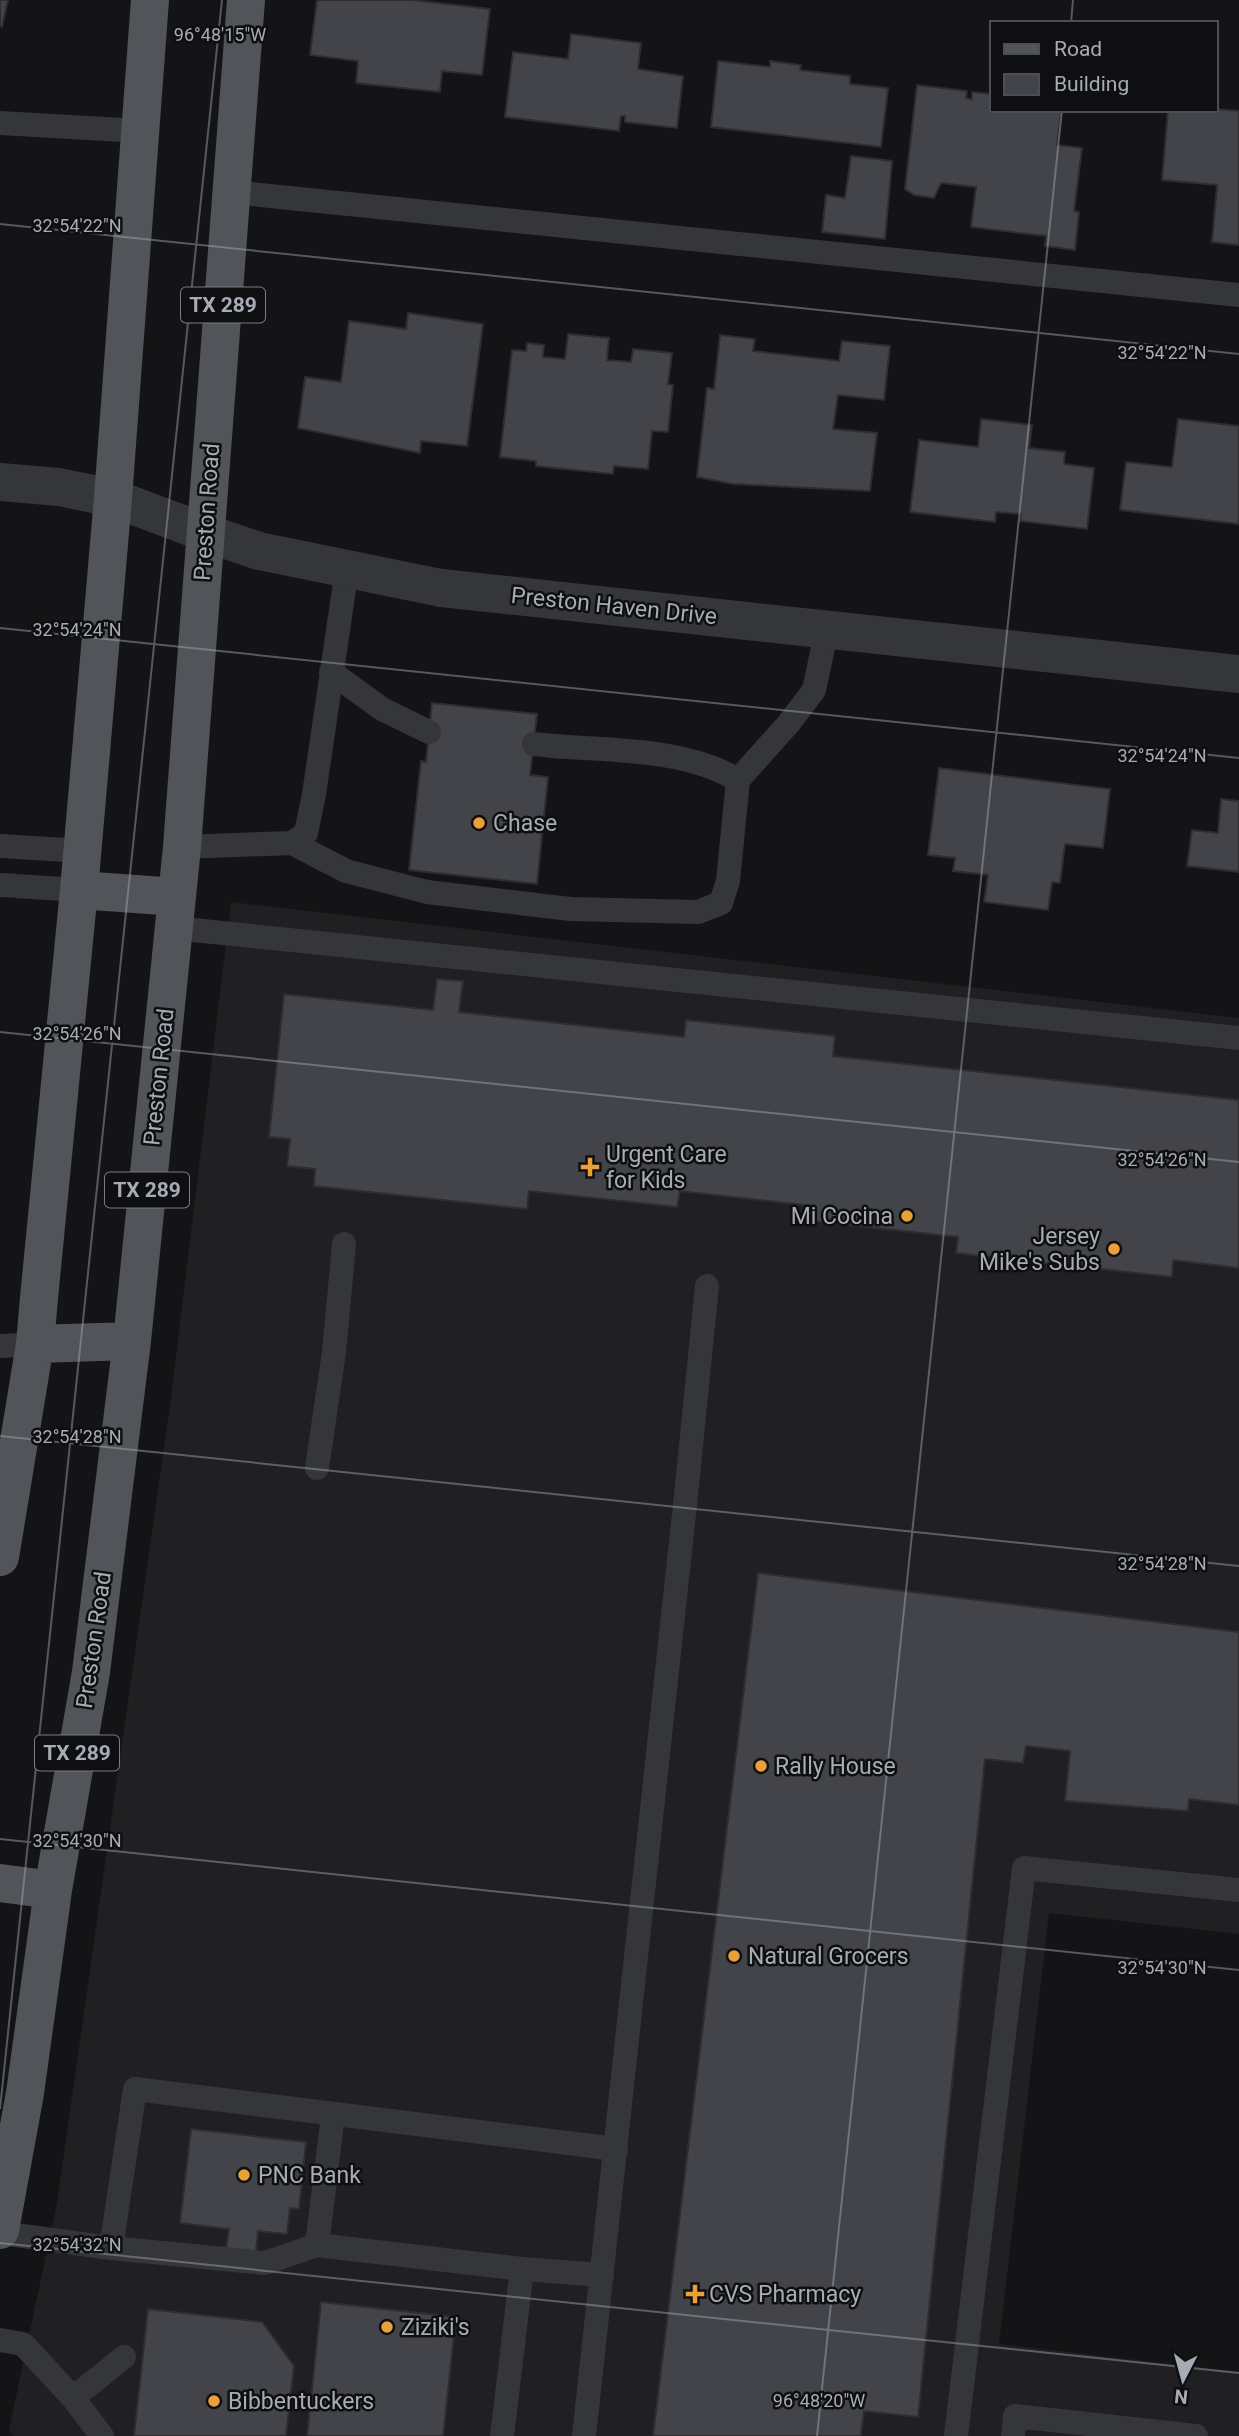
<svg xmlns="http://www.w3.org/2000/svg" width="1239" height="2436" viewBox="0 0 1239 2436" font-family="Roboto,sans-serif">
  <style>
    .built { fill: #202023 }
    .building { fill: #434449; stroke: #2e2e32; stroke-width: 2 }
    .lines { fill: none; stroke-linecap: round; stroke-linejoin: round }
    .service { stroke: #35363a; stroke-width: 24 }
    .minor { stroke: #35363a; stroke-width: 38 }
    .primary { stroke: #515459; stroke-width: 38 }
    .ticks { fill: none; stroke: #a6acb5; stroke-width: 2; stroke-opacity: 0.45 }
    .poi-dot { fill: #e9a039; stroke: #0f0f11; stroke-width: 2.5 }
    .labels { text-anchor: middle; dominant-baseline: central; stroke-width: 5; stroke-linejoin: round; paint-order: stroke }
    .shield { fill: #0f0f11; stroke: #797d84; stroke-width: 2 }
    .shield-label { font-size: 21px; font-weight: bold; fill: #a6acb5 }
    .street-label { font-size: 23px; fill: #a6acb5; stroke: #0f0f11 }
    .poi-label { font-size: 23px; fill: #a6acb5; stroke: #0f0f11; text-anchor: start }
    .ticks-label { font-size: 18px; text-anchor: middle; fill: #a6acb5; stroke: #0f0f11; stroke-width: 5; stroke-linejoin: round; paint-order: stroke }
  </style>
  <rect width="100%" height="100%" fill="#141416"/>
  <path class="built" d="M 231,902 L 1239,1018 L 1239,1934 L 1049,1913 L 999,2344 L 1239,2372 L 1239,2436 L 14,2436 L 9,2430 L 57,2203 L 171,1398 Z"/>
  <path class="building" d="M 0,0 L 8,0 L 2,27 L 0,26 Z
    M 317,0 L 412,0 L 490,9 L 482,75 L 442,71 L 440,92 L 356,83 L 358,61 L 310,55 Z
    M 571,34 L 641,43 L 638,69 L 683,76 L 677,128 L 625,122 L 625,116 L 621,116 L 619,131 L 505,117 L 513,52 L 568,59 Z
    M 718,61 L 770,67 L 770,61 L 801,65 L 800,70 L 850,76 L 850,84 L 888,88 L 881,147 L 711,127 Z
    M 917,85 L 967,91 L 966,98 L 972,99 L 972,92 L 992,94 L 992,110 L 1061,110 L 1057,145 L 1082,148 L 1074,211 L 1079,212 L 1075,250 L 1045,246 L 1046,236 L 971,227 L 976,187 L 941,183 L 934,198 L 914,195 L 905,189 Z
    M 1216,109 L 1239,111 L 1239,245 L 1212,242 L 1217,185 L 1162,180 L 1168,110 Z
    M 851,156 L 892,161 L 885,239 L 822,232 L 826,195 L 845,198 Z
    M 408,313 L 483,324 L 467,446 L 421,441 L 420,453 L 298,428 L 305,377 L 341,382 L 349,321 L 406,329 Z
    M 568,334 L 609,338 L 607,360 L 631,362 L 633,349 L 672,353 L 668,384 L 673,385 L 668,432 L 652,431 L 648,469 L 614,466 L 613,474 L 536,466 L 536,461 L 500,457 L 512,350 L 526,351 L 527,343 L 544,345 L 543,357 L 565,359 Z
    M 720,335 L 755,339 L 753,351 L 839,361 L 842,341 L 890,346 L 884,400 L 838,395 L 833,429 L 877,433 L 870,491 L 733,484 L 697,477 L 707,388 L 714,389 Z
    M 981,419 L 1032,425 L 1029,448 L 1065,452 L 1064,464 L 1094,468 L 1087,529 L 1020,521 L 1021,514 L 996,512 L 995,522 L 910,512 L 919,440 L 978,447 Z
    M 1178,419 L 1239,426 L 1239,524 L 1120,510 L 1126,462 L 1172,467 Z
    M 432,703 L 537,714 L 530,775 L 548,777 L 537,884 L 409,870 L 421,761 L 426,762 Z
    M 939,768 L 1110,789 L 1103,848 L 1065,844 L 1060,883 L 1052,882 L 1048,910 L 984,902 L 988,875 L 953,871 L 955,858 L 928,855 Z
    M 1221,799 L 1239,801 L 1239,872 L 1187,866 L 1192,830 L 1218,833 Z
    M 437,979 L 463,981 L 459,1012 L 684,1037 L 686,1020 L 835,1036 L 833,1056 L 1239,1100 L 1239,1268 L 1173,1260 L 1172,1277 L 956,1253 L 958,1237 L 811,1221 L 813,1206 L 680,1191 L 677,1207 L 529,1191 L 527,1209 L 314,1186 L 315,1169 L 287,1166 L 290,1139 L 269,1137 L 284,994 L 433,1010 Z
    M 758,1573 L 1239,1632 L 1239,1805 L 1189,1799 L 1188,1811 L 1065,1801 L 1070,1751 L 1026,1746 L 1023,1763 L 985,1759 L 918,2417 L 864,2411 L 861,2436 L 653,2436 Z
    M 191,2129 L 306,2142 L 299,2209 L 290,2208 L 287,2234 L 258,2231 L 255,2261 L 225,2257 L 229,2229 L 180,2223 Z
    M 321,2302 L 456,2317 L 443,2436 L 307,2436 Z
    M 148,2309 L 262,2322 L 294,2366 L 286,2436 L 134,2436 Z"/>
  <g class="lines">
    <path class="service" d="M 0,123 L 140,131
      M 231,192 L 1239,295
      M 331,672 L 382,709 L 429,732
      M 738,780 L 789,723 L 814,690 L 827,629
      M 292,843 L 346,871 L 427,892 L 570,909 L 698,912 L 721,903 L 728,881 L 738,780 C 679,745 600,752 534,744
      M 0,846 L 82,851
      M 182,847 L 292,843 L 306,833 L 314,794 L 347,569
      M 0,885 L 79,890
      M 174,928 L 1239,1038
      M 0,1346 L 35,1344
      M 317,1468 L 334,1352 L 344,1244
      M 0,2233 L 111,2248 L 265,2263 L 317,2245 L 522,2269 L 602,2275
      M 317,2245 L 333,2115
      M 111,2248 L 135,2089 L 616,2149
      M 0,2340 L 23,2344 L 73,2398 L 102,2436
      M 73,2398 L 124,2357
      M 502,2436 L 522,2269
      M 584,2436 L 685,1505 L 707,1286
      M 956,2436 L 1024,1868 L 1239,1890
      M 1013,2436 L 1015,2416 L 1196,2436"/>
    <path class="minor" d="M 0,482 L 59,487 L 113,498 L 206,533 L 259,551 L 441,588 L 1239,674"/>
    <path class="primary" d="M 79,890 L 177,897
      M 35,1344 L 132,1341
      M 0,1557 L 35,1344 L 39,1298 L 79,890 L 113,498 L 150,0
      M 0,1883 L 53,1890
      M 0,2230 L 25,2093 L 53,1890 L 91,1672 L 132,1341 L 182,847 L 246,0"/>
  </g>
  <path class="ticks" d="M 1071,23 L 1073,0M 0,224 L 1239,354M 0,628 L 1239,758M 0,1032 L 1239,1162M 0,1436 L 1239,1566M 0,1839 L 1239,1970M 0,2109 L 222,0M 0,2243 L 1239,2373M 817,2436 L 1062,110"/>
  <g class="poi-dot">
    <circle cx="479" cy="823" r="7"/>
    <path d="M586.5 1156.5h7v7h7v7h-7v7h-7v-7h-7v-7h7z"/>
    <circle cx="907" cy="1216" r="7"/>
    <circle cx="1114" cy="1249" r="7"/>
    <circle cx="761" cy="1766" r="7"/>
    <circle cx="734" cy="1956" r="7"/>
    <circle cx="244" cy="2175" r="7"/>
    <path d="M691.5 2283.5h7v7h7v7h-7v7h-7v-7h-7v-7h7z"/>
    <circle cx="387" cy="2327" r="7"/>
    <circle cx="214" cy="2401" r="7"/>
  </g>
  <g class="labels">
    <g class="shield">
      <rect x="181" y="287.5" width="84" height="35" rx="5"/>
      <rect x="105" y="1172.5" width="84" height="35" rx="5"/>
      <rect x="35" y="1735.5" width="84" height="35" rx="5"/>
    </g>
    <g class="shield-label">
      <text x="223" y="305">TX 289</text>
      <text x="147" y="1190">TX 289</text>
      <text x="77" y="1753">TX 289</text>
    </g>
    <g class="street-label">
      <text transform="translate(207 512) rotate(-86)">Preston Road</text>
      <text transform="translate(614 606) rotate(6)">Preston Haven Drive</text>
      <text transform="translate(159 1077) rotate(-84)">Preston Road</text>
      <text transform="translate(94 1640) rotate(-82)">Preston Road</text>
    </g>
    <g class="poi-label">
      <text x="493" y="823">Chase</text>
      <text x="606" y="1154">Urgent Care<tspan x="606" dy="26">for Kids</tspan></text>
      <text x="893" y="1216" text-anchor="end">Mi Cocina</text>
      <text x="1100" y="1236" text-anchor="end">Jersey<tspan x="1100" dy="26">Mike's Subs</tspan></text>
      <text x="775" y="1766">Rally House</text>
      <text x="748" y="1956">Natural Grocers</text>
      <text x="258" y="2175">PNC Bank</text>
      <text x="709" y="2294">CVS Pharmacy</text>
      <text x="401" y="2327">Ziziki's</text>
      <text x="228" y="2401">Bibbentuckers</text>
    </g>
  </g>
  <g class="ticks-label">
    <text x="220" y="41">96°48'15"W</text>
    <text x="77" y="232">32°54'22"N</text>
    <text x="1162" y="359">32°54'22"N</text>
    <text x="77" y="636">32°54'24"N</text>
    <text x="1162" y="762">32°54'24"N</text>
    <text x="77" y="1040">32°54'26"N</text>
    <text x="1162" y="1166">32°54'26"N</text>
    <text x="77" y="1443">32°54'28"N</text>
    <text x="1162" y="1570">32°54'28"N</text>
    <text x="77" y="1847">32°54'30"N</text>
    <text x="1162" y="1974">32°54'30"N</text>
    <text x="77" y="2251">32°54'32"N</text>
    <text x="819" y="2407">96°48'20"W</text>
  </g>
  <rect x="990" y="21" width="228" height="91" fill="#0f0f11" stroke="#4b4e53" stroke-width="2"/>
  <rect x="1004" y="44" width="35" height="10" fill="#515459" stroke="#4b4e53" stroke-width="2"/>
  <text x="1054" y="56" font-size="21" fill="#a6acb5">Road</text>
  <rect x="1004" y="74" width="35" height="21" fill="#434449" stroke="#4b4e53" stroke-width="2"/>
  <text x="1054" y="91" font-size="21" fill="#a6acb5">Building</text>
  <g transform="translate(1183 2380) rotate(186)" stroke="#0f0f11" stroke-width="5" paint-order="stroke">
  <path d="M0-5L12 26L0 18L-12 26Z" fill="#a6acb5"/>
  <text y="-10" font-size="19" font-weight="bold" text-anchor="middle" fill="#a6acb5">N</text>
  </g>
</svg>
